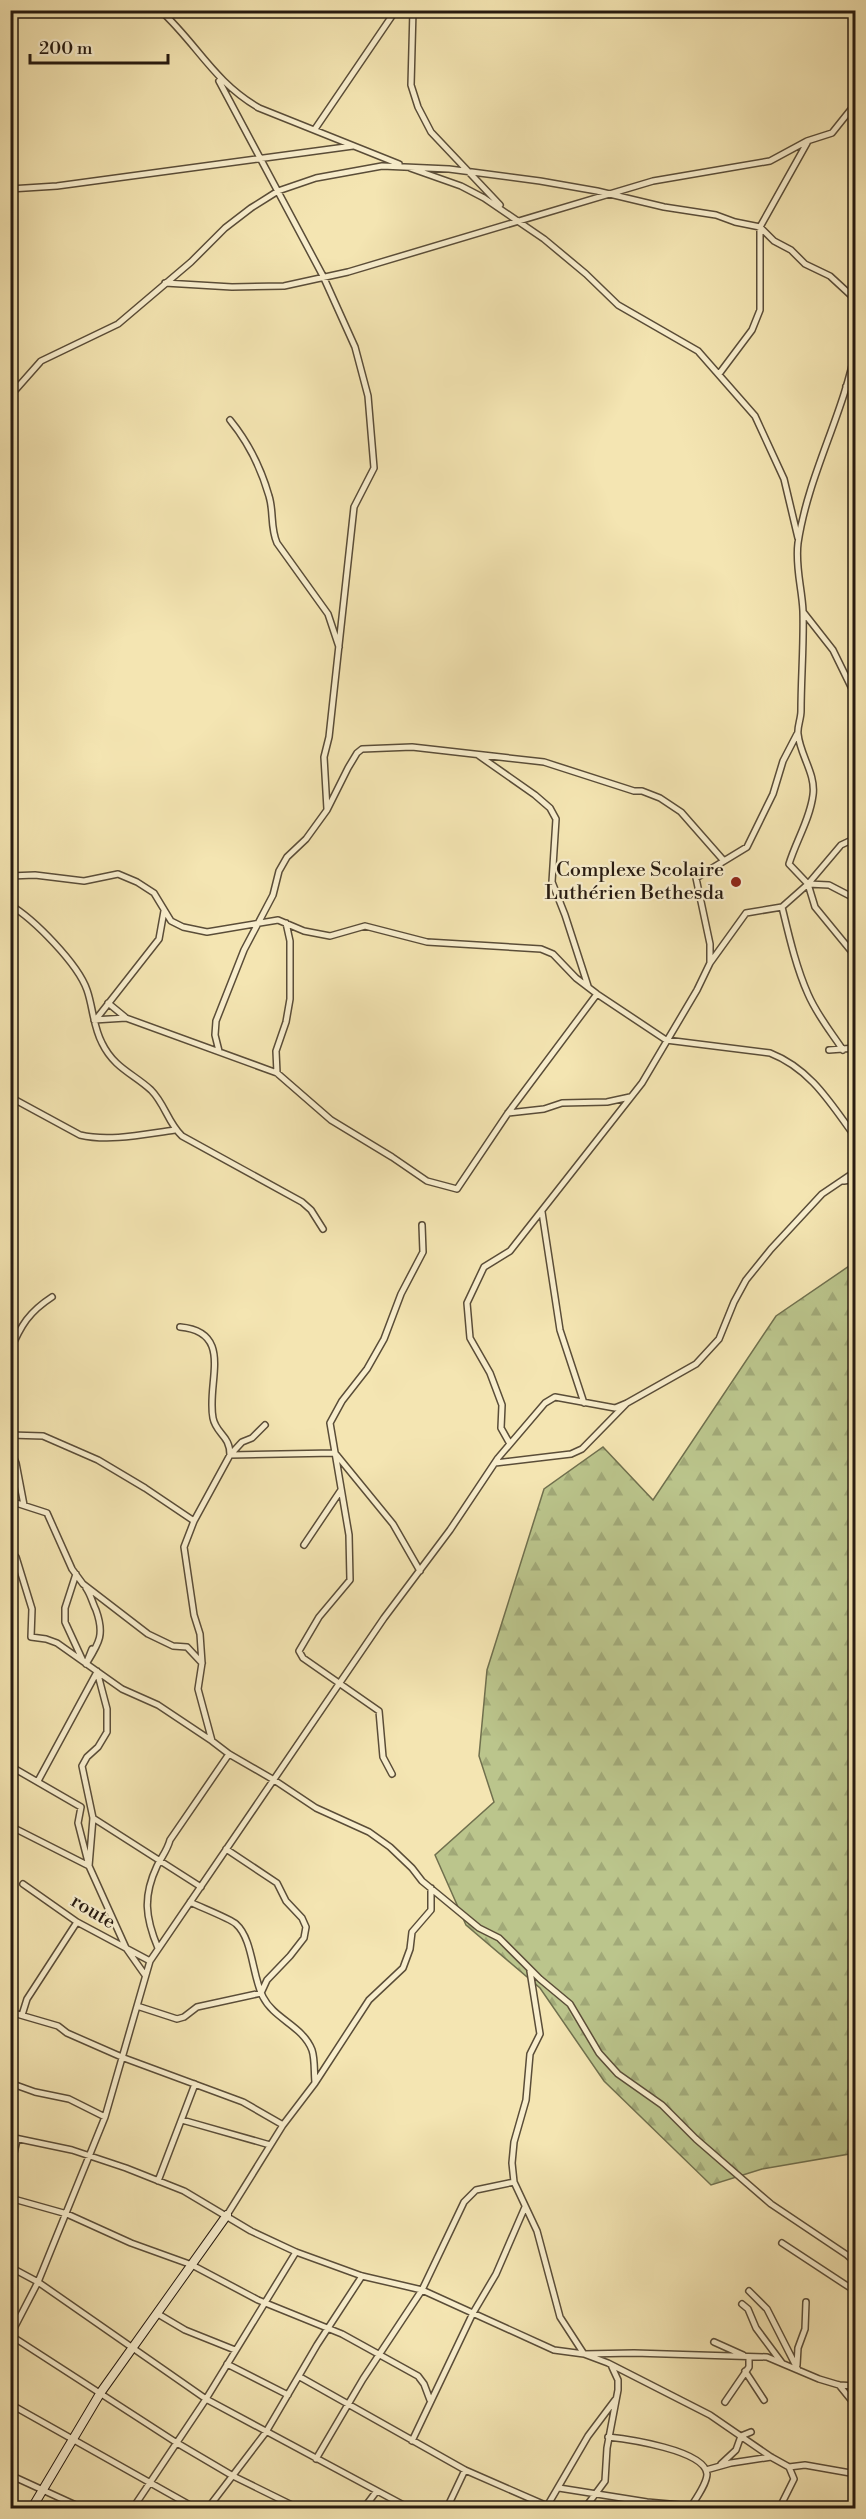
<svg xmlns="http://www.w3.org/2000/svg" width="866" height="2519" viewBox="0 0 866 2519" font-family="'Libre Bodoni',serif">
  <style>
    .forest { fill: url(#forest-firs); stroke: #70704e; stroke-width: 1.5 }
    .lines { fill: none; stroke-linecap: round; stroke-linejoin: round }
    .street-casing { stroke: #5a4d38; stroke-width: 8 }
    .secondary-casing { stroke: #261a10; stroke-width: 10 }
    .street { stroke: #f8eecd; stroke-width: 5 }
    .secondary { stroke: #f8eecd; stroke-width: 8 }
    .poi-dot { fill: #8f2418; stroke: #f8eecd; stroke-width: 2 }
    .labels { text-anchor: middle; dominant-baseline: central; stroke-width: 4.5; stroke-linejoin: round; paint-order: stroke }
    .poi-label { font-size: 20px; fill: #261a10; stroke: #f8eecd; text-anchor: end }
    .street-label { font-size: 20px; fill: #261a10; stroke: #f8eecd }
  </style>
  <defs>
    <pattern id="forest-firs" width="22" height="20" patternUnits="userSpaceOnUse" patternTransform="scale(1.5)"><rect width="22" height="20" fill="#bbc58c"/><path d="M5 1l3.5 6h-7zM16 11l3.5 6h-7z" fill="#a1a978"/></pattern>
  </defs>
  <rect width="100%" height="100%" fill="#f4e5b2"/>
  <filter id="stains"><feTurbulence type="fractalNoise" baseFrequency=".00333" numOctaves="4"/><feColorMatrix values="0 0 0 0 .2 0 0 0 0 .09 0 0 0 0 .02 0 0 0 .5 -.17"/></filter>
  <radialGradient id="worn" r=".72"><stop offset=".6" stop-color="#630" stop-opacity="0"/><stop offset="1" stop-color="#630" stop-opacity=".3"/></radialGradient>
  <path class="forest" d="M 855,1262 L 855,2153 L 762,2169 L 711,2185 L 604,2081 L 540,1988 L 466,1925 L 435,1855 L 494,1802 L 479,1756 L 487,1670 L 544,1489 L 603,1447 L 653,1500 L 776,1316 Z"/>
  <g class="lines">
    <defs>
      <path id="street" d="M 160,10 C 198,45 213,81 259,108 L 399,164
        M 413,10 L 411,85 L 418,107 L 431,132 L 500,205
        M 219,81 L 323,276 L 355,347 L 368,396 L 374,468 L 354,507 L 329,737 L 324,757 L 327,809
        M 315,129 L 396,10
        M 410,168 L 461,186 L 484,198 L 544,239 L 586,274 L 618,305 L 698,351 L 755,416 L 784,479 L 798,538
        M 10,189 L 57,186 L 353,146
        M 165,283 L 232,287 L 284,286 L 348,272 L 653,181 L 770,161 L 807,141 L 832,133 L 856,103
        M 719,374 L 752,330 L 760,310 L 760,227 L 807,143
        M 846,386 L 856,391
        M 10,396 L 41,361 L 118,324 L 191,262 L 225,228 L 251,208 L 278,191 L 316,178 L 382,166 L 449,169 L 540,181 L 597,191 L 664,207 L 716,215 L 735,222 L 760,227 L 774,241 L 791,250 L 805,264 L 830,276 L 856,300
        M 230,420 C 248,442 261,468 269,496 C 274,512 270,527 277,543 L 328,614 L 339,647
        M 804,613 L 833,650 L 856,697
        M 478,755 L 535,795 L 550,808 L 556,819 L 552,882 L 565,915 L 588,986
        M 856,838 L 841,845 L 808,884 L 829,885 L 856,899
        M 724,861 L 747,847 L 773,794 L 783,761 L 797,734
        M 10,876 L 35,875 L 84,881 L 118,874 L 137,882 L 154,893 L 171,921 L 183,927 L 207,932 L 278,920 L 304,931 L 330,936 L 365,926 L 427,942 L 541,949 L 553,954 L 576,978 L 597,994 L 666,1040 L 770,1053 C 811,1069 831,1104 856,1138
        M 808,884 L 815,907 L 856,957
        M 10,905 C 34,919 78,964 87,990 C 93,1007 93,1026 102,1043 C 114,1068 134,1074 151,1090 C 165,1104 168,1123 182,1136 L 302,1202 L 311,1210 L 323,1229
        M 782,907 C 789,936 796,967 808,994 C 817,1015 831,1032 843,1050
        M 108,1003 L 125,1017
        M 97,1018 L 159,939 L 164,911
        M 94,1020 L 126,1018 L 277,1073 L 331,1120 L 392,1157 L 427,1181 L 457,1189 L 508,1113 L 597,994
        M 829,1050 L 856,1048
        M 219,1051 L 215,1035 L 216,1021 L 244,950 L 273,895 L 279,871 L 287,857 L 306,839 L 327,810 L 348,768 L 357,753 L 362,749 L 412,747 L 544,762 L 634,791 L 642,791 L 660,798 L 681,812 L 724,861 L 696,878 L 710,944 L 710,962
        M 277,1073 L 276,1051 L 286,1022 L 290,999 L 290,941 L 286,923
        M 10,1097 L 80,1135 C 110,1142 145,1134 175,1130
        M 508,1113 L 544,1109 L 562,1103 L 607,1102 L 630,1097
        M 844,1181 L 856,1179
        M 542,1212 L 560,1330 L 584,1403
        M 180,1327 C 235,1332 206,1383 213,1418 C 216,1434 230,1435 230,1455
        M 10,1351 C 21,1325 29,1312 52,1297
        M 265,1425 L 252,1438 L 242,1442 L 230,1455 L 194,1521 L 184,1547 L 194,1615 L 200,1634 L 202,1663 L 198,1689 L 212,1741 L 229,1754 L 274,1780 L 316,1808 L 369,1832 L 390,1847 L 412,1868 L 422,1881 L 479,1928 L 499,1938 L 540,1979 L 570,2004 L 599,2053 L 618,2074 L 662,2105 L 696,2139 L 771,2204 L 847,2255 L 856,2263
        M 10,1435 L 43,1436 L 98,1460 L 145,1488 L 194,1521
        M 510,1444 L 501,1428 L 502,1405 L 490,1373 L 470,1338 L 467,1303 L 484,1267 L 510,1251 L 642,1083 L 697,990 L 710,963 L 746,913 L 782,907 L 808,884 L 789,864 C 796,841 810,819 813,795 C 816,774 800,755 798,734 C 797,727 801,719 801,711 C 801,678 804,644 803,611 C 802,588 795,567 798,543 C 808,475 844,414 856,347
        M 10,1449 L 16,1463 L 24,1505
        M 230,1455 L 335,1453 L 393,1524 L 420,1571
        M 495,1463 L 571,1454 L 582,1449 L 626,1404
        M 10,1501 L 47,1513 L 72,1569 L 83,1584 L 148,1634 L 173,1646 L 187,1647 L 202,1663
        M 304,1545 L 341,1490
        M 10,1550 L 16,1557 L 32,1609 L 31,1637 L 46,1639 L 57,1643 L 122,1689 L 158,1705 L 212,1741
        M 76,1574 L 65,1608 L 65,1622 L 83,1661
        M 86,1588 C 91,1595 92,1602 96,1610 C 105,1635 99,1643 86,1664 L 92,1649
        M 10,1766 L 81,1807 L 78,1823 L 89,1866 L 126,1948 L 145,1975
        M 392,1774 L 383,1757 L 379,1711 L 303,1658 L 299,1651 L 319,1617 L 350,1580 L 349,1535 L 330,1423 L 342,1401 L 367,1369 L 384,1339 L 401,1294 L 423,1252 L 422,1225
        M 38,1781 L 97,1672
        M 93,1818 L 201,1887
        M 10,1826 L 89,1866 L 93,1818 L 82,1766 L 87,1757 L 98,1747 L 107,1732 L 107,1709 L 97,1671
        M 23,1884 L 77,1922 L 150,1961
        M 190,1902 C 200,1907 231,1919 236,1924 C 253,1939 252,1976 263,1997 C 274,2019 303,2026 312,2050 C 315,2059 314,2072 315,2082
        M 158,1948 C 145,1917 143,1896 157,1866 C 162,1856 167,1851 170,1840 L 229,1754
        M 530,1971 L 540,2034 L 530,2054 L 526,2100 L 514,2142 L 512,2163 L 514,2182 L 537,2231 L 560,2317 L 584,2354 L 634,2353 L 767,2357 L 819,2379 L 839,2385 L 856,2386
        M 137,2006 L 177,2019 L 184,2017 L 197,2007 L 261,1993 L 267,1980 L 290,1956 L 304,1938 L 306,1927 L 302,1918 L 286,1901 L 277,1883 L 226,1849
        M 10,2012 L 58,2026 L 67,2033 L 124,2058 L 243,2102 L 283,2125
        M 22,2015 L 27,1999 L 77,1922
        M 10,2083 L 35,2092 L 69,2099 L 105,2117
        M 182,2120 L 270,2145
        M 10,2137 L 72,2150 L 126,2168 L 184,2191 L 251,2231 L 296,2252 L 362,2276 L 422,2290 L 554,2350 L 584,2354 L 608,2363 L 710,2415 L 771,2457 L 789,2467 L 805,2465 L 856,2474
        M 10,2170 L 17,2140
        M 158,2181 L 195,2084
        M 10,2198 L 67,2214 L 131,2243 L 192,2265 L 258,2300 L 342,2334 L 418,2376 L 424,2384 L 430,2400
        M 227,2215 L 283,2125 L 315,2083 L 369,2000 L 403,1968 L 410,1949 L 412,1932 L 431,1910 L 431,1888
        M 782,2243 L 849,2287 L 855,2279
        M 10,2267 L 38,2282 L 206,2399 L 409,2508
        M 749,2291 L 767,2309 L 798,2370
        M 742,2304 L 748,2309 L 756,2328 L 782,2363
        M 158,2314 L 185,2330 L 235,2350
        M 10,2335 L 177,2443 L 233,2476 L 298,2508
        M 10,2336 L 38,2282 L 105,2117 L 150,1961 L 384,1618 L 450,1530 L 498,1458 L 545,1403 L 555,1397 L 615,1408 L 627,1403 L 696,1364 L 719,1339 L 734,1302 L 746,1280 L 771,1249 L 822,1194 L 856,1171
        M 714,2342 L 743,2355
        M 227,2364 L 288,2395
        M 797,2365 L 798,2348 L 805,2329 L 806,2302
        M 745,2371 L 764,2400
        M 300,2377 L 465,2470 L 552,2508
        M 839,2385 L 856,2406
        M 725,2402 L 749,2367 L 749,2357
        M 10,2404 L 195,2508
        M 608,2437 C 627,2439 705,2450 707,2474 C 707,2484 695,2500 690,2508
        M 412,2441 L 473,2313 L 496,2274 L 525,2207
        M 316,2459 L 363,2379 L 422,2290 L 464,2202 L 476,2190 L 514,2182
        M 721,2464 L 736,2450 L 741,2436 L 751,2432
        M 706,2470 L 731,2463 L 771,2457
        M 10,2475 L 82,2508
        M 559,2488 L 647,2502 L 692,2506
        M 133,2508 L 206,2399 L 296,2252
        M 208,2508 L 266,2432 L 317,2345 L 362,2276
        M 364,2508 L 376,2492
        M 447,2508 L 465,2470
        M 546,2508 L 588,2436 L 615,2400
        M 585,2508 L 605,2481 L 607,2448 L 618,2390 L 618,2380 L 612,2367
        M 785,2508 L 782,2503 L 794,2479 L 789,2467"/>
      <path id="secondary" d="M 32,2508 L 101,2392 L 227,2215"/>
    </defs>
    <use href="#street" class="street-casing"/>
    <use href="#secondary" class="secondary-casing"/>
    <use href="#street" class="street"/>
    <use href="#secondary" class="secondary"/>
  </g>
  <circle class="poi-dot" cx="736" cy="882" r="6"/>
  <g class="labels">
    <g class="poi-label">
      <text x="724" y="870">Complexe Scolaire<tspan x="724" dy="23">Luthérien Bethesda</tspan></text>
    </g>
    <g class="street-label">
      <text transform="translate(93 1912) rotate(31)">route</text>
    </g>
  </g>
  <rect width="866" height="2519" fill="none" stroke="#f4e5b2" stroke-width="36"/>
  <rect x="12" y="12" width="842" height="2495" fill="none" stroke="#261a10" stroke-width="3"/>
  <rect x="18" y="18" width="830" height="2483" fill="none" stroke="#261a10" stroke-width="1.5"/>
  <path d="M30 54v9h138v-9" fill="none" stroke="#261a10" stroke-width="3"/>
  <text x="39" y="54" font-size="18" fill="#261a10" stroke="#f8eecd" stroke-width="4.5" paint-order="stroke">200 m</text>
  <rect width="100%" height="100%" filter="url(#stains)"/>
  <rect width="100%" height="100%" fill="url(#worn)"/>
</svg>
